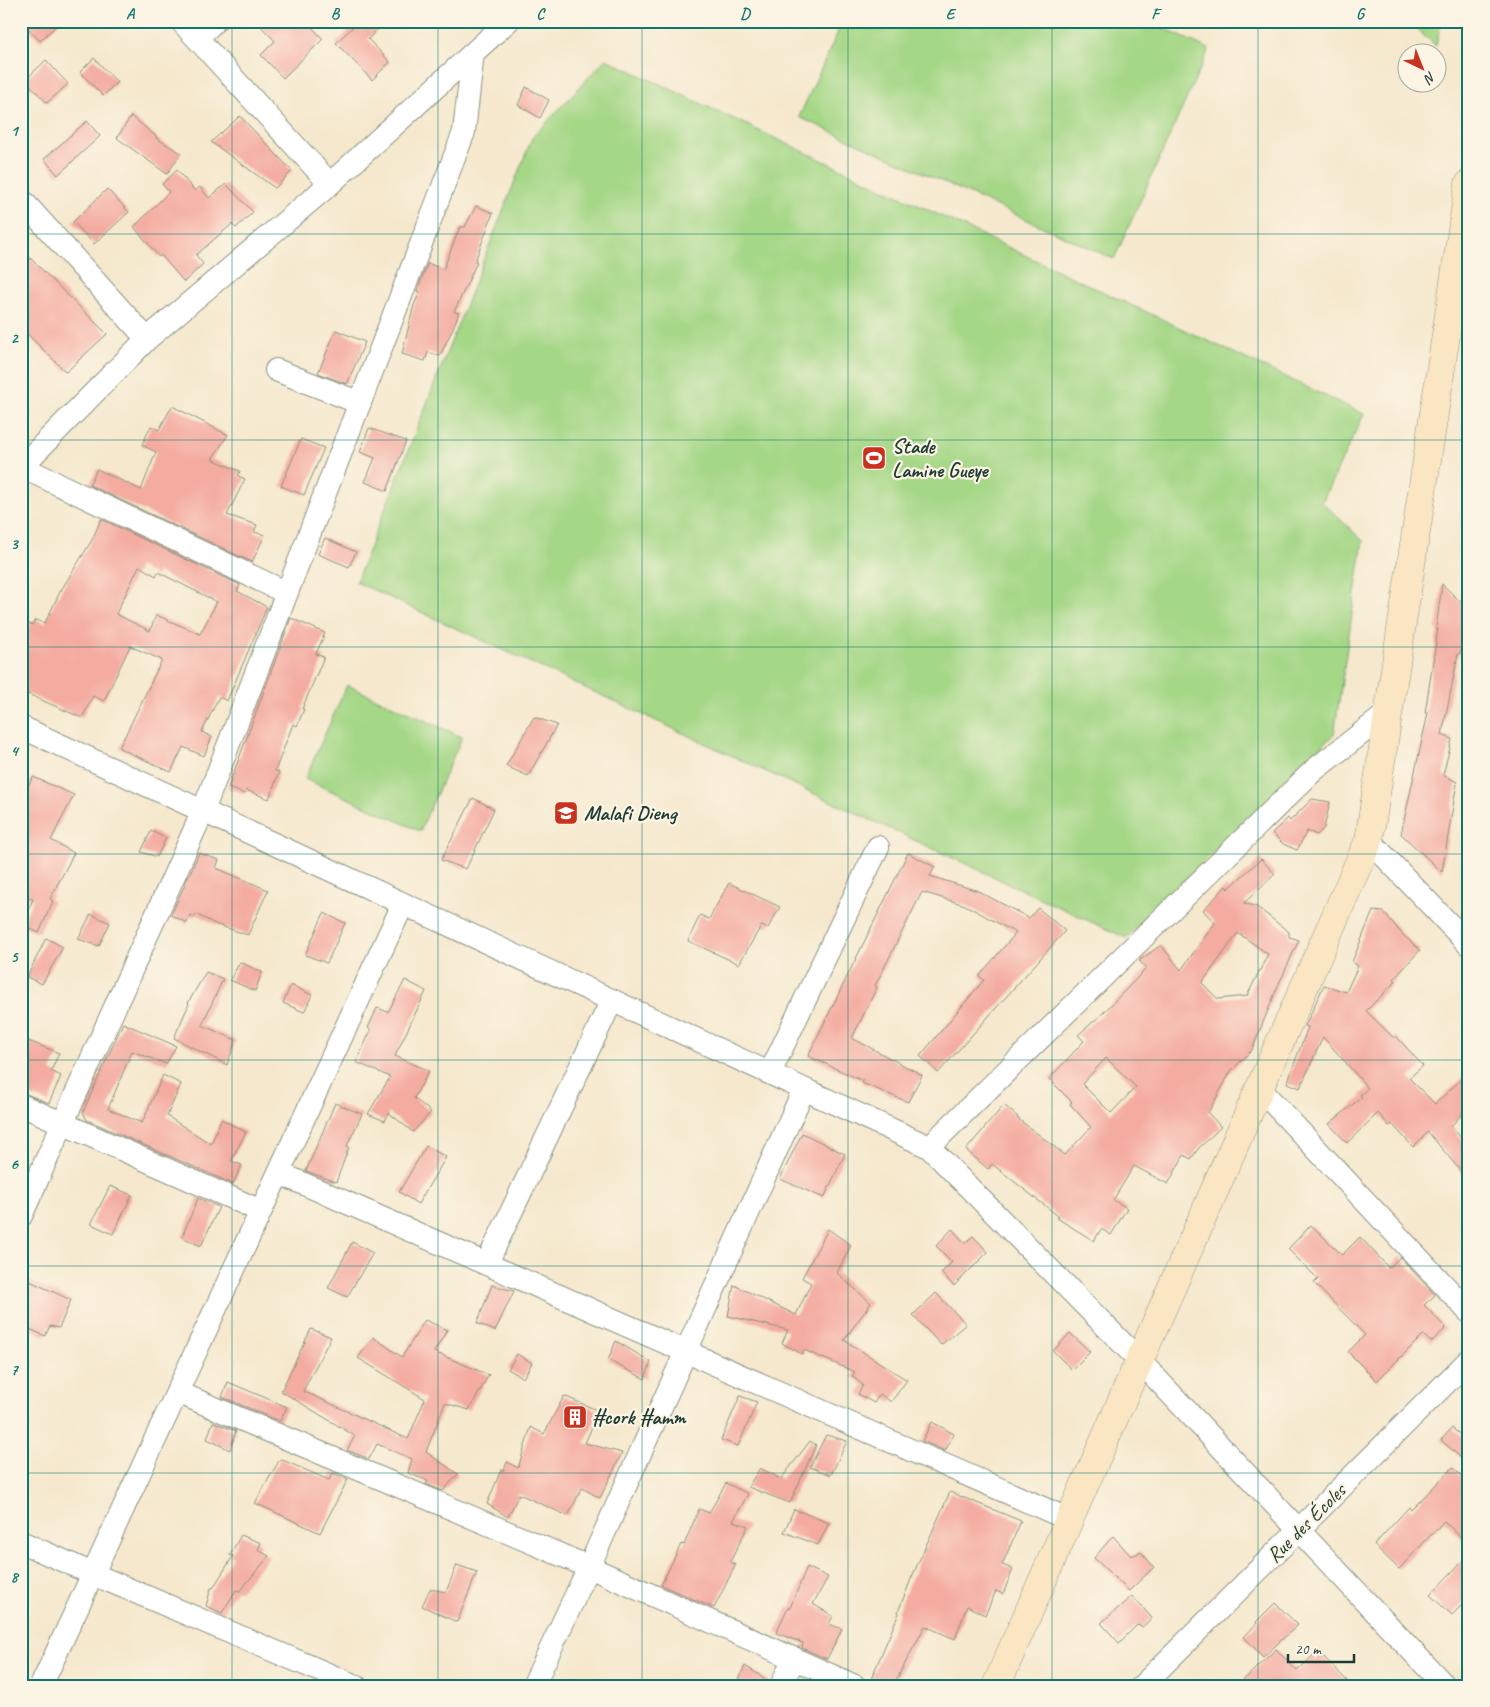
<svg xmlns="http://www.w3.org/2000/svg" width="1490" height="1707" viewBox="0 0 1490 1707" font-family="Caveat,sans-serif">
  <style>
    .green { fill: #a4d786; stroke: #628a5d }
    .building { fill: #f4aba0; fill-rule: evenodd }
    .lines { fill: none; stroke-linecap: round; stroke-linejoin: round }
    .street-casing { stroke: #8a9280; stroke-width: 24 }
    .secondary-casing { stroke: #8a9280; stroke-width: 29 }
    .street { stroke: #fff; stroke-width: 22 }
    .secondary { stroke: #fbe6c4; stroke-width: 28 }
    .grid { fill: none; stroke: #0f766e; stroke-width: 1; stroke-opacity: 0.55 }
    .labels { text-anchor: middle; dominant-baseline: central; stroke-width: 4.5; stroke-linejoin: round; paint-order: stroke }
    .poi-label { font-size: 21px; font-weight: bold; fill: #1f3d34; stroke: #fcf5e5; text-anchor: start }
    .street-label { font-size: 21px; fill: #1f3d34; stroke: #fcf5e5 }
    .neatline { fill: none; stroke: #0f766e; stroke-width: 2 }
    .grid-label { font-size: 16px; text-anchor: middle; font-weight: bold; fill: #0f766e }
  </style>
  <rect width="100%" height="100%" fill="#fcf5e5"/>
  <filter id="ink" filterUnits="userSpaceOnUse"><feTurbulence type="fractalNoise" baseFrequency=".02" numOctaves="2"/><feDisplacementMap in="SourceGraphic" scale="10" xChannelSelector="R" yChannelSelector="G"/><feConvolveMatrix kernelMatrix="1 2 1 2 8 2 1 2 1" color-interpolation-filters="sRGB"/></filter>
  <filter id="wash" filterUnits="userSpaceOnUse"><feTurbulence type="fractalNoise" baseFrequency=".0096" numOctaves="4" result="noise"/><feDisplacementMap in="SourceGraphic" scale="20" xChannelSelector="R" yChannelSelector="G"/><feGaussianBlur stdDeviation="1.12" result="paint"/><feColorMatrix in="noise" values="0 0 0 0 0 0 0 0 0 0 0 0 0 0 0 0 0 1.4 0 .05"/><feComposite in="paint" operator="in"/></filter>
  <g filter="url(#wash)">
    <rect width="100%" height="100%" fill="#f5e8cd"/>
    <path class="green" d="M 843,21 L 1147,21 L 1209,49 L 1114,259 L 799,117 Z
      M 1407,21 L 1441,21 L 1436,46 Z
      M 606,59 L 1364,414 L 1322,502 L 1363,541 L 1334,734 L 1126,938 L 356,582 L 532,138 Z
      M 347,685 L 462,737 L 420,831 L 305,779 Z"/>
    <g id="blocks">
      <path class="building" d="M 21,21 L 61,21 L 40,41 Z
        M 256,21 L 306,21 L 323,39 L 283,78 L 261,55 L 275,41 Z
        M 359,21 L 386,21 L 368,39 L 390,62 L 372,80 L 336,43 Z
        M 94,58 L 117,82 L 103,96 L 80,72 Z
        M 46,60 L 68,84 L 47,103 L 25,80 Z
        M 526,87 L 549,100 L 540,118 L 518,105 Z
        M 131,116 L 157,137 L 156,138 L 181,153 L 167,174 L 117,138 Z
        M 240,116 L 292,171 L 275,188 L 211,142 Z
        M 87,121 L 100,136 L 58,175 L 44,159 Z
        M 177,170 L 195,191 L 200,187 L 209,198 L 226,184 L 253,212 L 236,228 L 232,224 L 196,255 L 203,264 L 184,282 L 161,255 L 159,257 L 134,227 L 169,192 L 162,184 Z
        M 107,189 L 129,212 L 94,244 L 73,222 Z
        M 476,206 L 493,213 L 475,261 L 477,262 L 454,312 L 459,313 L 452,330 L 440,356 L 428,352 L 425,361 L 402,354 L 414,305 L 420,292 L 417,291 L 428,263 L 443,270 L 460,227 L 465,227 Z
        M 21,249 L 107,334 L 66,372 L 21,328 Z
        M 336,330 L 365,342 L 347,384 L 318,373 Z
        M 172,406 L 228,435 L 212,459 L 240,471 L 238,476 L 245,479 L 227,515 L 257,525 L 254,532 L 265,535 L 252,562 L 89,485 L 97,469 L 141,490 L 156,452 L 142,445 L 151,426 L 159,430 Z
        M 369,428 L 406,441 L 387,491 L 365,482 L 375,458 L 360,452 Z
        M 301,439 L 324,448 L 304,495 L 281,486 Z
        M 101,519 L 240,585 L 237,591 L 267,607 L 227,701 L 219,697 L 202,732 L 212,737 L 204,756 L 183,747 L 171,772 L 119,748 L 162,660 L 130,646 L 104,701 L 93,696 L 82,718 L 21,691 L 21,620 L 32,625 L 35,620 L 45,623 L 60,592 L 92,540 ZM 139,566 L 156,576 L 158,572 L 217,602 L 200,634 L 156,615 L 150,631 L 116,614 Z
        M 325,538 L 356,552 L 349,567 L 318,554 Z
        M 1442,584 L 1469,610 L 1469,644 L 1458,654 L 1442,735 L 1452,739 L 1443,775 L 1457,782 L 1442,872 L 1401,834 L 1428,713 L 1425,713 L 1438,629 L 1436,629 Z
        M 291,618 L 325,633 L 316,654 L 324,657 L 302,709 L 304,709 L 297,726 L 293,724 L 275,771 L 279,772 L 269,799 L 246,790 L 245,794 L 228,788 Z
        M 534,717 L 557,725 L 528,776 L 506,766 Z
        M 33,777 L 74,795 L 51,840 L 74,853 L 50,899 L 53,901 L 39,933 L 22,925 L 33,899 L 21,895 L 21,798 Z
        M 473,798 L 494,809 L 466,869 L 441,860 Z
        M 1312,799 L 1330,802 L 1324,828 L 1317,835 L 1307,831 L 1297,850 L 1283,844 L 1272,833 L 1288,818 L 1290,821 Z
        M 151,831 L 166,838 L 157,857 L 141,852 Z
        M 199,853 L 219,860 L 216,868 L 268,890 L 248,935 L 215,924 L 196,914 L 194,917 L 190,915 L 187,923 L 171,915 Z
        M 908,853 L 935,867 L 930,876 L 978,891 L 1029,918 L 1038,908 L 1065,931 L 938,1073 L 920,1056 L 984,980 L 979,976 L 1016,933 L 965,905 L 922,892 L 875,986 L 877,987 L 852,1038 L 922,1075 L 908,1102 L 862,1083 L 863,1081 L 808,1056 Z
        M 1261,859 L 1275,874 L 1244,903 L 1257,907 L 1289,932 L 1289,937 L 1299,940 L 1277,988 L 1252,1050 L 1231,1071 L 1208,1113 L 1221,1127 L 1198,1149 L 1191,1159 L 1184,1155 L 1168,1184 L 1134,1166 L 1113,1200 L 1127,1208 L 1111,1235 L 1101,1229 L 1094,1241 L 1057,1218 L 1058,1216 L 992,1164 L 988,1169 L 966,1150 L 1004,1105 L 1018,1117 L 1017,1118 L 1065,1155 L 1091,1127 L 1070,1104 L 1072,1102 L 1049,1079 L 1084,1041 L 1078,1035 L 1101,1015 L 1147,968 L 1139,961 L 1161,945 L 1181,970 L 1215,923 L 1203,910 L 1226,886 L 1228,889 ZM 1238,933 L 1268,954 L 1247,996 L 1218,999 L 1202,983 ZM 1106,1058 L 1136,1087 L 1111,1113 L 1082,1084 Z
        M 729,883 L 780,907 L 768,928 L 761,926 L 739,964 L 688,941 L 700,915 L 709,919 Z
        M 1373,911 L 1384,912 L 1402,934 L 1420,950 L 1394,979 L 1396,981 L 1366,1011 L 1394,1038 L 1396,1036 L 1423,1066 L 1409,1078 L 1435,1104 L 1469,1072 L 1469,1107 L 1451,1126 L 1469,1147 L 1469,1181 L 1428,1132 L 1413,1147 L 1392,1124 L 1389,1126 L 1378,1113 L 1347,1143 L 1329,1124 L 1362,1097 L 1360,1095 L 1368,1088 L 1323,1037 L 1300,1088 L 1287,1083 L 1308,1027 L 1305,1026 L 1324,985 L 1346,992 L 1358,966 L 1352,962 Z
        M 324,913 L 345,923 L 327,963 L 305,955 Z
        M 91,914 L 110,923 L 99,946 L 78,939 Z
        M 46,938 L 63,947 L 42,984 L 27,977 Z
        M 240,962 L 262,972 L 255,991 L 230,980 Z
        M 206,972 L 223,979 L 202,1025 L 236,1040 L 227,1065 L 174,1038 L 189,1004 L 188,1003 Z
        M 405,980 L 426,991 L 395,1056 L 429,1071 L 414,1098 L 431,1112 L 413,1132 L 389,1113 L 385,1121 L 368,1114 L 390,1077 L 356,1062 L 371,1030 L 368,1028 L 377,1008 L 388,1012 Z
        M 291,985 L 312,995 L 304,1012 L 283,1003 Z
        M 123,1023 L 176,1046 L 166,1064 L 132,1051 L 108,1109 L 142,1123 L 163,1075 L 181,1084 L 167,1116 L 211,1144 L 221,1119 L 246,1132 L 231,1161 L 242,1165 L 233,1184 L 87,1120 L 83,1112 Z
        M 21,1038 L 59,1053 L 51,1071 L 61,1076 L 49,1103 L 21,1092 Z
        M 335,1103 L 362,1114 L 347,1146 L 349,1147 L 336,1182 L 306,1171 Z
        M 802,1133 L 845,1154 L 824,1198 L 780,1179 Z
        M 426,1146 L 446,1157 L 418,1204 L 399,1192 Z
        M 110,1186 L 132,1195 L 113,1234 L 91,1224 Z
        M 198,1198 L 219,1207 L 201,1246 L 182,1237 Z
        M 1311,1225 L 1342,1255 L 1360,1237 L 1389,1268 L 1400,1257 L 1435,1295 L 1424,1305 L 1446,1328 L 1431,1342 L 1423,1335 L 1377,1381 L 1348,1352 L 1365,1335 L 1314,1283 L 1318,1279 L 1288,1249 Z
        M 828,1229 L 851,1245 L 837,1273 L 871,1303 L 844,1340 L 907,1380 L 891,1402 L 880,1394 L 874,1403 L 858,1394 L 863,1385 L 852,1376 L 855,1372 L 804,1350 L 802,1354 L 782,1343 L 788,1330 L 728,1316 L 734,1285 L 796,1315 L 811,1283 L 802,1278 Z
        M 952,1229 L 965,1243 L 973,1236 L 988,1252 L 954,1286 L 941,1273 L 952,1262 L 936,1246 Z
        M 352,1242 L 373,1253 L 347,1297 L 328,1288 Z
        M 21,1277 L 71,1300 L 59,1328 L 50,1326 L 45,1336 L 21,1325 Z
        M 492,1285 L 514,1291 L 495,1331 L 477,1323 Z
        M 936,1293 L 966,1324 L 941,1345 L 913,1315 Z
        M 425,1320 L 447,1330 L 434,1352 L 489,1375 L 469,1410 L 445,1403 L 426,1452 L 458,1474 L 443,1491 L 426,1484 L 428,1481 L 408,1473 L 412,1459 L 377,1444 L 369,1459 L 347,1450 L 355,1436 L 281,1391 L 311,1329 L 331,1337 L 303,1391 L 408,1439 L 425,1399 L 358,1358 L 373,1337 L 402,1357 Z
        M 1070,1333 L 1090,1352 L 1072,1370 L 1053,1351 Z
        M 616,1341 L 651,1362 L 645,1379 L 608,1360 Z
        M 517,1354 L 532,1363 L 523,1378 L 508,1369 Z
        M 228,1382 L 287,1407 L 280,1421 L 222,1397 Z
        M 564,1396 L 599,1411 L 585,1443 L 622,1453 L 600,1498 L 582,1488 L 568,1516 L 519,1494 L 508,1517 L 487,1504 L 501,1470 L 504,1470 L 507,1462 L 518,1468 L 531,1427 L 544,1434 Z
        M 740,1396 L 757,1402 L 738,1446 L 721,1440 Z
        M 213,1422 L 236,1431 L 230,1450 L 207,1439 Z
        M 932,1422 L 954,1434 L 945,1451 L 922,1441 Z
        M 1452,1428 L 1469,1442 L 1469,1465 L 1441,1440 Z
        M 826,1435 L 847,1441 L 831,1475 L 810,1467 Z
        M 810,1441 L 816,1445 L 790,1503 L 748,1487 L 760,1468 L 781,1479 Z
        M 280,1459 L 329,1480 L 333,1473 L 348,1479 L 320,1533 L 255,1503 Z
        M 1453,1467 L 1469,1483 L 1469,1545 L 1444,1521 L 1399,1569 L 1374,1545 L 1409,1507 L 1411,1510 Z
        M 726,1483 L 748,1494 L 733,1521 L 748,1526 L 730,1562 L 736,1564 L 714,1608 L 661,1585 L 681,1544 L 684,1545 L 699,1509 L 709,1513 Z
        M 950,1492 L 1021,1521 L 1002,1565 L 1013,1569 L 1003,1594 L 996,1591 L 985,1615 L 967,1606 L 955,1639 L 925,1626 L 893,1686 L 868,1686 L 899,1613 L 898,1612 L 911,1579 Z
        M 794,1509 L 829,1523 L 818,1545 L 784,1532 Z
        M 241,1535 L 261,1543 L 258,1550 L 269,1556 L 240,1591 L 236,1590 L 222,1613 L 206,1606 L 211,1588 L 213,1588 L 233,1556 L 230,1555 Z
        M 1113,1536 L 1131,1556 L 1141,1552 L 1154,1567 L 1129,1591 L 1094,1558 Z
        M 1469,1554 L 1469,1598 L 1452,1615 L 1430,1595 Z
        M 457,1565 L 477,1572 L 457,1622 L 422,1606 L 430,1589 L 446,1592 Z
        M 807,1567 L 828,1577 L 813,1604 L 833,1616 L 829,1624 L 842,1629 L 827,1659 L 802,1648 L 803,1643 L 776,1633 L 788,1607 L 790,1608 Z
        M 1132,1596 L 1152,1618 L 1142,1627 L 1137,1625 L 1119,1643 L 1101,1623 Z
        M 1275,1603 L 1298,1625 L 1263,1657 L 1244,1637 L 1257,1623 L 1256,1622 Z
        M 1276,1649 L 1297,1671 L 1318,1651 L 1352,1686 L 1237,1686 Z
        M 745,1666 L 769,1681 L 768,1686 L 735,1686 Z"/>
    </g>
  </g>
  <g filter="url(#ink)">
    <use href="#blocks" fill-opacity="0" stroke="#8a9280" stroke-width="1"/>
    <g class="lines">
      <defs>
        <path id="street" d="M 181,21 L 330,184
          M 197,38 L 215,21
          M 21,199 L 147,339
          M 276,370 L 360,403
          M 21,467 L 147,339 L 330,184 L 508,21
          M 22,467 L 287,593
          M 21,727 L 929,1147 L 1140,1361 L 1445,1686
          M 1369,840 L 1469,945
          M 770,1073 L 878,847
          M 1260,1089 L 1469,1312
          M 21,1105 L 261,1211
          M 929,1147 L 1314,770 L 1389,712
          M 279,1173 L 1070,1520
          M 21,1216 L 203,811 L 464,132 L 473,53
          M 487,1263 L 612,1000
          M 177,1392 L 589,1567 L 855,1686
          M 21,1542 L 93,1574 L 356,1686
          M 41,1686 L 403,904
          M 533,1686 L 589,1567 L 804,1089
          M 781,1686 L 794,1658
          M 1142,1686 L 1469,1360"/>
        <path id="secondary" d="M 996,1686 L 1369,840 L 1469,184"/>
      </defs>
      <use href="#street" class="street-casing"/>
      <use href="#secondary" class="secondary-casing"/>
      <use href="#street" class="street"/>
      <use href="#secondary" class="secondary"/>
    </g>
  </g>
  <path class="grid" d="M 232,21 L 232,1686M 438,21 L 438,1686M 642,21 L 642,1686M 848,21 L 848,1686M 1052,21 L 1052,1686M 1258,21 L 1258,1686M 21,234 L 1469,234M 21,440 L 1469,440M 21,647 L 1469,647M 21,854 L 1469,854M 21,1060 L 1469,1060M 21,1266 L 1469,1266M 21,1473 L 1469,1473"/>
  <defs>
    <symbol id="stadium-square" viewBox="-11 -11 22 22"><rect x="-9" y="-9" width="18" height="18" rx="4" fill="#c8321e" stroke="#fcf5e5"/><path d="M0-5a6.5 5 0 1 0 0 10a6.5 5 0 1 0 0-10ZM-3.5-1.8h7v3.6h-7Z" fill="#fff"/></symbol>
    <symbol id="school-square" viewBox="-11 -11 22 22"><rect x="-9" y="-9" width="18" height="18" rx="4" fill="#c8321e" stroke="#fcf5e5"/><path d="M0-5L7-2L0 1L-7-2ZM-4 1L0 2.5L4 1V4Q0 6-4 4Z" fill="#fff"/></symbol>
    <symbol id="building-square" viewBox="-11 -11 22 22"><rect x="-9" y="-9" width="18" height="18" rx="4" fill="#c8321e" stroke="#fcf5e5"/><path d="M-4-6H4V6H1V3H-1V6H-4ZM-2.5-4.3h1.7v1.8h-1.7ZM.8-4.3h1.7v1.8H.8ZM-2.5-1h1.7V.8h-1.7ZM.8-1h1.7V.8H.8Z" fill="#fff"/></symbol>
  </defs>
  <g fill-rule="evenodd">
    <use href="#stadium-square" x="860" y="444" width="28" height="28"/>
    <use href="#school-square" x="552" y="799" width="28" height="28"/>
    <use href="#building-square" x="561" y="1403" width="28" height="28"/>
  </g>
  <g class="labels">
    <g class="poi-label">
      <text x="892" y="446">Stade<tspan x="892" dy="24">Lamine Gueye</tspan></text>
      <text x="584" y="813">Malafi Dieng</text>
      <text x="592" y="1417">#cork #amm</text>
    </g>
    <g class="street-label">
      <text transform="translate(1306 1523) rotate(-45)">Rue des Écoles</text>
    </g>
  </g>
  <rect width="1490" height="1707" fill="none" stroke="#fcf5e5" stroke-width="55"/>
  <g transform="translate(1422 68) rotate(137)"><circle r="24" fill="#fcf5e5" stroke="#a4ab9e"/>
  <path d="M0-4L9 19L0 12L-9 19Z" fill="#c8321e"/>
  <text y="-8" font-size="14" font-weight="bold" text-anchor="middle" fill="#1f3d34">N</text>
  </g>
  <path d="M1288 1654v8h66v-8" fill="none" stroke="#1f3d34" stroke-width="2.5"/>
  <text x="1295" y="1654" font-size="15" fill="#1f3d34" stroke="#fcf5e5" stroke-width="4" paint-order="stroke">20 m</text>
  <rect x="28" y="28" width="1434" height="1652" class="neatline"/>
  <g class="grid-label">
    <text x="130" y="19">A</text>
    <text x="335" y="19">B</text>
    <text x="540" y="19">C</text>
    <text x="745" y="19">D</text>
    <text x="950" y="19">E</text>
    <text x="1155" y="19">F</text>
    <text x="1360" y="19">G</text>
    <text x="14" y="136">1</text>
    <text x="14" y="343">2</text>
    <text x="14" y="549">3</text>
    <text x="14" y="756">4</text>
    <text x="14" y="962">5</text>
    <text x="14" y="1169">6</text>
    <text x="14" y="1375">7</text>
    <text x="14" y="1582">8</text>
  </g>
</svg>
